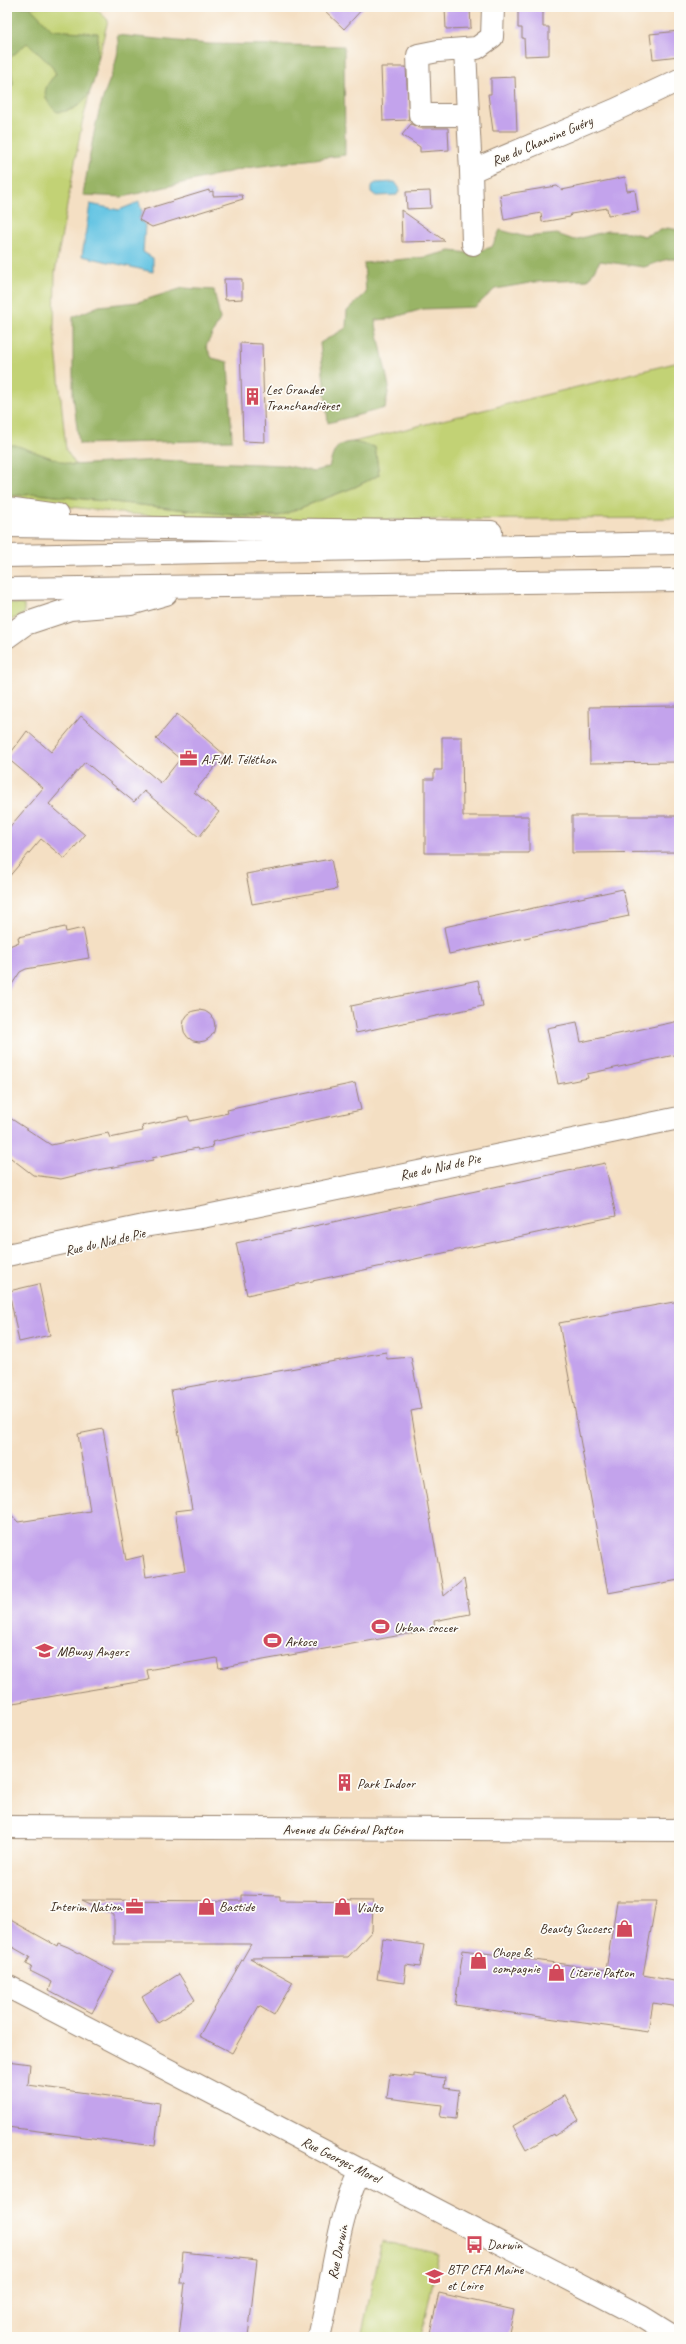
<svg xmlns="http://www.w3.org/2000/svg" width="686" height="2344" viewBox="0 0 686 2344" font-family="Caveat,sans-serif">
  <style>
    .green { fill: #c2d275; stroke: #7e7e4a }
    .forest { fill: #99b466; stroke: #6a6f42 }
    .water { fill: #65c4e3; stroke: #507780 }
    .building { fill: #c3a3ec }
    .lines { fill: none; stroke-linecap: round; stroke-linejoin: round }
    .minor-casing { stroke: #988470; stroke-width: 24 }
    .highway-casing { stroke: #988470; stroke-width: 24 }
    .minor { stroke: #fff; stroke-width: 22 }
    .highway { stroke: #fff; stroke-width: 22 }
    .labels { text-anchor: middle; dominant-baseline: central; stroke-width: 3.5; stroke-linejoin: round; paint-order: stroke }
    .street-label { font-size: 14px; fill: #3b2a1e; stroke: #fdfcf7 }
    .poi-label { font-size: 14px; fill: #3b2a1e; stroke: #fdfcf7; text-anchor: start }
  </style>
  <rect width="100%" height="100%" fill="#fdfcf7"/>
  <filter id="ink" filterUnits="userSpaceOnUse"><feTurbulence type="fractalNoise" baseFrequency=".025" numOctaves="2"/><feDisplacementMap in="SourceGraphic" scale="8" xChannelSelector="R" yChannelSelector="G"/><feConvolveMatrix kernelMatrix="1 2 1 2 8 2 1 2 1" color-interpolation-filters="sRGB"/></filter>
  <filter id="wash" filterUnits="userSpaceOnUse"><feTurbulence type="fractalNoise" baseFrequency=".012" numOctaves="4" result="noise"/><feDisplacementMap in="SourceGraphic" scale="16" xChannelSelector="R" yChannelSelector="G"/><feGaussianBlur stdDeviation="0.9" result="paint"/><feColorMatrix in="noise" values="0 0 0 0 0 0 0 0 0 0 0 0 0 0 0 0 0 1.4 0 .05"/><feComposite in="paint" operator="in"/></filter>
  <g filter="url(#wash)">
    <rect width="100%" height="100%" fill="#f4dfc3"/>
    <path class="green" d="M 7,7 L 94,7 L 108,20 L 82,123 L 55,272 L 54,328 L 66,450 L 76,465 C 52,467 31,446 7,445 Z
      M 679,362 L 679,518 L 414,520 L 199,519 L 129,514 L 7,499 L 7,496 L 37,494 L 244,516 L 279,516 L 355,487 L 379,475 L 375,448 L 353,442 Z
      M 7,603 L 24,605 L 24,614 L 7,622 Z
      M 382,2241 L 439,2254 L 421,2337 L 361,2337 Z"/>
    <path class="forest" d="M 7,7 L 30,7 L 52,30 L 98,33 C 98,63 98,112 57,112 C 41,98 42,88 56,74 L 51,65 L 27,43 L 10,58 L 13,84 L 7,94 Z
      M 117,35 L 209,44 L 344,46 L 345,155 L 246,168 L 123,197 L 83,195 C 89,163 93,129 103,98 C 109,79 122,56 117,35 Z
      M 667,228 L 679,230 L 679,259 L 668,259 L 644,267 L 600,261 L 588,280 L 535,282 L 495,289 L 475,307 L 423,309 L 388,319 L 375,320 L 389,387 L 385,408 L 328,423 L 320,343 L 346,328 L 347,311 L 366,293 L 364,263 L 426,257 L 450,251 L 470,253 L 492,247 L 500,230 L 526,237 L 557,234 L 574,240 L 607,231 L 629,232 L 644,236 Z
      M 183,288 L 214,290 L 220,319 L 206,346 L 212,358 L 228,362 L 232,440 L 79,444 L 73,394 L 73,317 L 99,306 L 138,302 Z
      M 353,442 L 375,447 L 379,475 L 355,487 L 279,516 L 244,516 L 37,494 L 7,496 L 7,445 L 15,445 L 72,465 L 158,460 L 283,465 L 314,471 L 329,467 C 334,451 335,443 353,442 Z"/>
    <path class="water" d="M 395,182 L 400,189 L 397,195 L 376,196 L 371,192 L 371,186 L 376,183 Z
      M 139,202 L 142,212 L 139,219 L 145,225 L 143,252 L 153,258 L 153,272 L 82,256 L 90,204 L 119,210 Z"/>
    <g id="blocks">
      <path class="building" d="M 321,7 L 364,7 L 344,29 Z
        M 445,7 L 470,7 L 471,28 L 446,29 Z
        M 518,7 L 543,7 L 543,27 L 549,27 L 549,55 L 525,56 L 524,38 L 522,38 L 522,28 L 518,28 Z
        M 679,31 L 679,56 L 653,59 L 650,34 Z
        M 381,67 L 406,67 L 409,120 L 383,121 Z
        M 515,77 L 517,131 L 493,131 L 488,94 L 491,94 L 491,78 Z
        M 411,124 L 420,128 L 448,128 L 449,150 L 420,152 L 420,147 L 402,135 Z
        M 625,177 L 627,191 L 635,190 L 638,211 L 608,215 L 607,208 L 571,214 L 570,217 L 542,222 L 541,213 L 504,220 L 500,195 L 557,186 L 562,190 Z
        M 209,190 L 209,192 L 213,191 L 213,196 L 242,195 L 243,199 L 152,227 L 139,220 L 143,210 Z
        M 430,191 L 431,208 L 407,209 L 406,192 Z
        M 401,210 L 445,241 L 402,242 Z
        M 224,279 L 242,279 L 242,299 L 225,300 Z
        M 240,343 L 262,344 L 265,442 L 243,441 Z
        M 679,706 L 679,762 L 590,763 L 589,707 Z
        M 177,714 L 225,755 L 194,792 L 219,812 L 199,837 L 144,791 L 134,802 L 85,762 L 49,804 L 85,835 L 65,859 L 41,839 L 7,879 L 7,830 L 43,788 L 7,758 L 27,731 L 51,752 L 81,716 L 161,783 L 180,759 L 156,739 Z
        M 442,737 L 462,737 L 463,816 L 529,816 L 529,853 L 425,853 L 425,779 L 434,779 L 434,770 L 442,770 Z
        M 572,816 L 679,816 L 679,852 L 572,853 Z
        M 331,859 L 337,889 L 252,904 L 246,874 Z
        M 623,889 L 629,916 L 449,954 L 444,927 Z
        M 65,927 L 66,932 L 83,928 L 89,958 L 26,969 L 20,972 L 7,992 L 7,947 L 19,942 L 18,937 Z
        M 478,980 L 483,1006 L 356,1033 L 351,1006 Z
        M183 1026a16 16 0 1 1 32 0a16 16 0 1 1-32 0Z
        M 679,1021 L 679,1054 L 587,1074 L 588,1078 L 558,1084 L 547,1028 L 577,1022 L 581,1042 Z
        M 355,1083 L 361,1110 L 212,1142 L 213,1147 L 198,1150 L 197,1148 L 152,1158 L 153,1160 L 97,1170 L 61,1179 L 33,1175 L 7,1155 L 7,1116 L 51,1145 L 108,1133 L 110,1138 L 143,1131 L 142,1126 L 188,1116 L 190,1121 L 228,1113 L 227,1110 Z
        M 605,1163 L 616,1216 L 247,1295 L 236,1243 Z
        M 39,1284 L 50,1335 L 19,1342 L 9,1291 Z
        M 679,1301 L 679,1580 L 608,1593 L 559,1323 Z
        M 386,1352 L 387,1359 L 411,1357 L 421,1409 L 411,1411 L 444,1596 L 464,1579 L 470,1614 L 434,1621 L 435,1629 L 219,1668 L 217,1658 L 147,1670 L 149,1680 L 7,1704 L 7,1510 L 18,1522 L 90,1511 L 78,1434 L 103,1429 L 126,1560 L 143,1556 L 146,1577 L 185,1570 L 175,1511 L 192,1509 L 171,1390 Z
        M 242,1895 L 280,1896 L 280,1900 L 373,1901 L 372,1931 L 348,1957 L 250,1958 L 293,1982 L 274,2015 L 259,2006 L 232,2053 L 199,2036 L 251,1944 L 114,1944 L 114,1915 L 82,1900 L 242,1901 Z
        M 617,1901 L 656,1901 L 643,1975 L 679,1982 L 679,2007 L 653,2003 L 648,2032 L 455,2005 L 463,1950 L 606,1970 Z
        M 7,1918 L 57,1946 L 58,1943 L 68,1947 L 114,1972 L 92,2013 L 49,1990 L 52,1982 L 30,1971 L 32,1967 L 26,1964 L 30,1957 L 7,1944 Z
        M 383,1939 L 424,1945 L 420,1967 L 406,1965 L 404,1983 L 377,1979 Z
        M 179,1974 L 195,2000 L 158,2023 L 142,1997 Z
        M 7,2061 L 30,2064 L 28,2085 L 160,2103 L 155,2146 L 7,2127 Z
        M 390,2074 L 414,2077 L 414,2074 L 445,2078 L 444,2088 L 459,2090 L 456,2119 L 440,2117 L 442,2105 L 387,2098 Z
        M 565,2095 L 579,2120 L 554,2136 L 553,2134 L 526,2150 L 513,2126 Z
        M 183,2252 L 257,2260 L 248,2337 L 179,2337 L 185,2283 L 180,2283 Z
        M 439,2293 L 514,2310 L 508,2337 L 429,2337 Z"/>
    </g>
  </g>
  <g filter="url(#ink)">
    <use href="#blocks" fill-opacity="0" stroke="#988470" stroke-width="1"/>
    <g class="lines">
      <defs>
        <path id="minor" d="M 465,49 L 468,115
          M 471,171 L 468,115 L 420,115 L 418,55 L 438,51 L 477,48 L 492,37 L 493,7
          M 473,244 L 471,171 L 615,110 L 679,80
          M 7,1255 L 144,1226 L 202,1217 L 679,1118
          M 7,1827 L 679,1830
          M 7,1986 L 642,2317 L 674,2337
          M 319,2337 C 333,2282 336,2221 361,2170"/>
        <path id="highway" d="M 7,508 L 57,515
          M 7,526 L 491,532
          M 7,556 L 679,543
          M 7,589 L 679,580
          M 7,637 L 25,624 L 70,609 L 131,604 L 166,594"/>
      </defs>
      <use href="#minor" class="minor-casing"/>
      <use href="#highway" class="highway-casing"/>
      <use href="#minor" class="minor"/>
      <use href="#highway" class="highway"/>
    </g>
  </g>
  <defs>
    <symbol id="building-bare" viewBox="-9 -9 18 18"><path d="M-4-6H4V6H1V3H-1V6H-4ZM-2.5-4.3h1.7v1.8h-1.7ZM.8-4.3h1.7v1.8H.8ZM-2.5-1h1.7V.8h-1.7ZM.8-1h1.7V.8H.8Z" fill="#d1495b" stroke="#fdfcf7" stroke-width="2.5" paint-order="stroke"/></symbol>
    <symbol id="office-bare" viewBox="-9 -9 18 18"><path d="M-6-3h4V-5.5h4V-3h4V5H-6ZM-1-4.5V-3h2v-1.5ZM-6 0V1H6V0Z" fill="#d1495b" stroke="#fdfcf7" stroke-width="2.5" paint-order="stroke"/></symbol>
    <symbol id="stadium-bare" viewBox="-9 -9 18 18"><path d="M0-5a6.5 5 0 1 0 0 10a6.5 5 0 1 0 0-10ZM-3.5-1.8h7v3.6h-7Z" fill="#d1495b" stroke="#fdfcf7" stroke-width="2.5" paint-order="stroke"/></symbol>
    <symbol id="university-bare" viewBox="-9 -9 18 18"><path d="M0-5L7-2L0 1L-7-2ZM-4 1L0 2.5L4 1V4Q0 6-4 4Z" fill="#d1495b" stroke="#fdfcf7" stroke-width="2.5" paint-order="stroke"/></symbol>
    <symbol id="shop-bare" viewBox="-9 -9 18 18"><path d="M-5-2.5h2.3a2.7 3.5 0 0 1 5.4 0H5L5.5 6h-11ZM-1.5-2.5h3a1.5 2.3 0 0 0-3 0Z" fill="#d1495b" stroke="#fdfcf7" stroke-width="2.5" paint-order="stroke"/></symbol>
    <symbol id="bus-bare" viewBox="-9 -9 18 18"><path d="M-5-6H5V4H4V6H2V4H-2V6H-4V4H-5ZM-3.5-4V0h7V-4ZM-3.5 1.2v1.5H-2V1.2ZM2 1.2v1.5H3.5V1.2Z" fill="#d1495b" stroke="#fdfcf7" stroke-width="2.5" paint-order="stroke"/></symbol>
  </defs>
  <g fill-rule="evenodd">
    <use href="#building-bare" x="240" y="384" width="25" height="25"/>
    <use href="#office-bare" x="176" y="746" width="25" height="25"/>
    <use href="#stadium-bare" x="368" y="1614" width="25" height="25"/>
    <use href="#stadium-bare" x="260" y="1628" width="25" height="25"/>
    <use href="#university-bare" x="32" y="1638" width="25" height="25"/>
    <use href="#building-bare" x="332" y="1770" width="25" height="25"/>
    <use href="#office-bare" x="122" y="1894" width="25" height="25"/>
    <use href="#shop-bare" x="194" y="1894" width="25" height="25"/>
    <use href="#shop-bare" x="330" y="1894" width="25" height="25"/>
    <use href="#shop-bare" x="612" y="1916" width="25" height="25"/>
    <use href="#shop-bare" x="466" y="1948" width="25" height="25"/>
    <use href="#shop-bare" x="544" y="1960" width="25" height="25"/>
    <use href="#bus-bare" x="462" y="2232" width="25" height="25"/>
    <use href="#university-bare" x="422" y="2264" width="25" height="25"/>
  </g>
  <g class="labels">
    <g class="street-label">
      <text transform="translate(542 141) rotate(-23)">Rue du Chanoine Guéry</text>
      <text transform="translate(440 1167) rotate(-12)">Rue du Nid de Pie</text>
      <text transform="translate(105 1242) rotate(-13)">Rue du Nid de Pie</text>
      <text x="343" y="1829">Avenue du Général Patton</text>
      <text transform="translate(341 2160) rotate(27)">Rue Georges Morel</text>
      <text transform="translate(338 2252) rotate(-78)">Rue Darwin</text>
    </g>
    <g class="poi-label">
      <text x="266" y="389">Les Grandes<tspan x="266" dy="16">Tranchandières</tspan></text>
      <text x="201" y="759">A.F.M. Téléthon</text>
      <text x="394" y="1627">Urban soccer</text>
      <text x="285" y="1641">Arkose</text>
      <text x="57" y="1651">MBway Angers</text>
      <text x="357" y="1783">Park Indoor</text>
      <text x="122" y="1906" text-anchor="end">Interim Nation</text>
      <text x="219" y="1906">Bastide</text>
      <text x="356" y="1907">Vialto</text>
      <text x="611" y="1928" text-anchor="end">Beauty Success</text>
      <text x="492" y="1952">Chope &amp;<tspan x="492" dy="16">compagnie</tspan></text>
      <text x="569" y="1972">Literie Patton</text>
      <text x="487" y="2244">Darwin</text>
      <text x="447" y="2269">BTP CFA Maine<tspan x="447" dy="16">et Loire</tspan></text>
    </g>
  </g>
  <rect width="686" height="2344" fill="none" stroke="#fdfcf7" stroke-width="24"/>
</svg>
